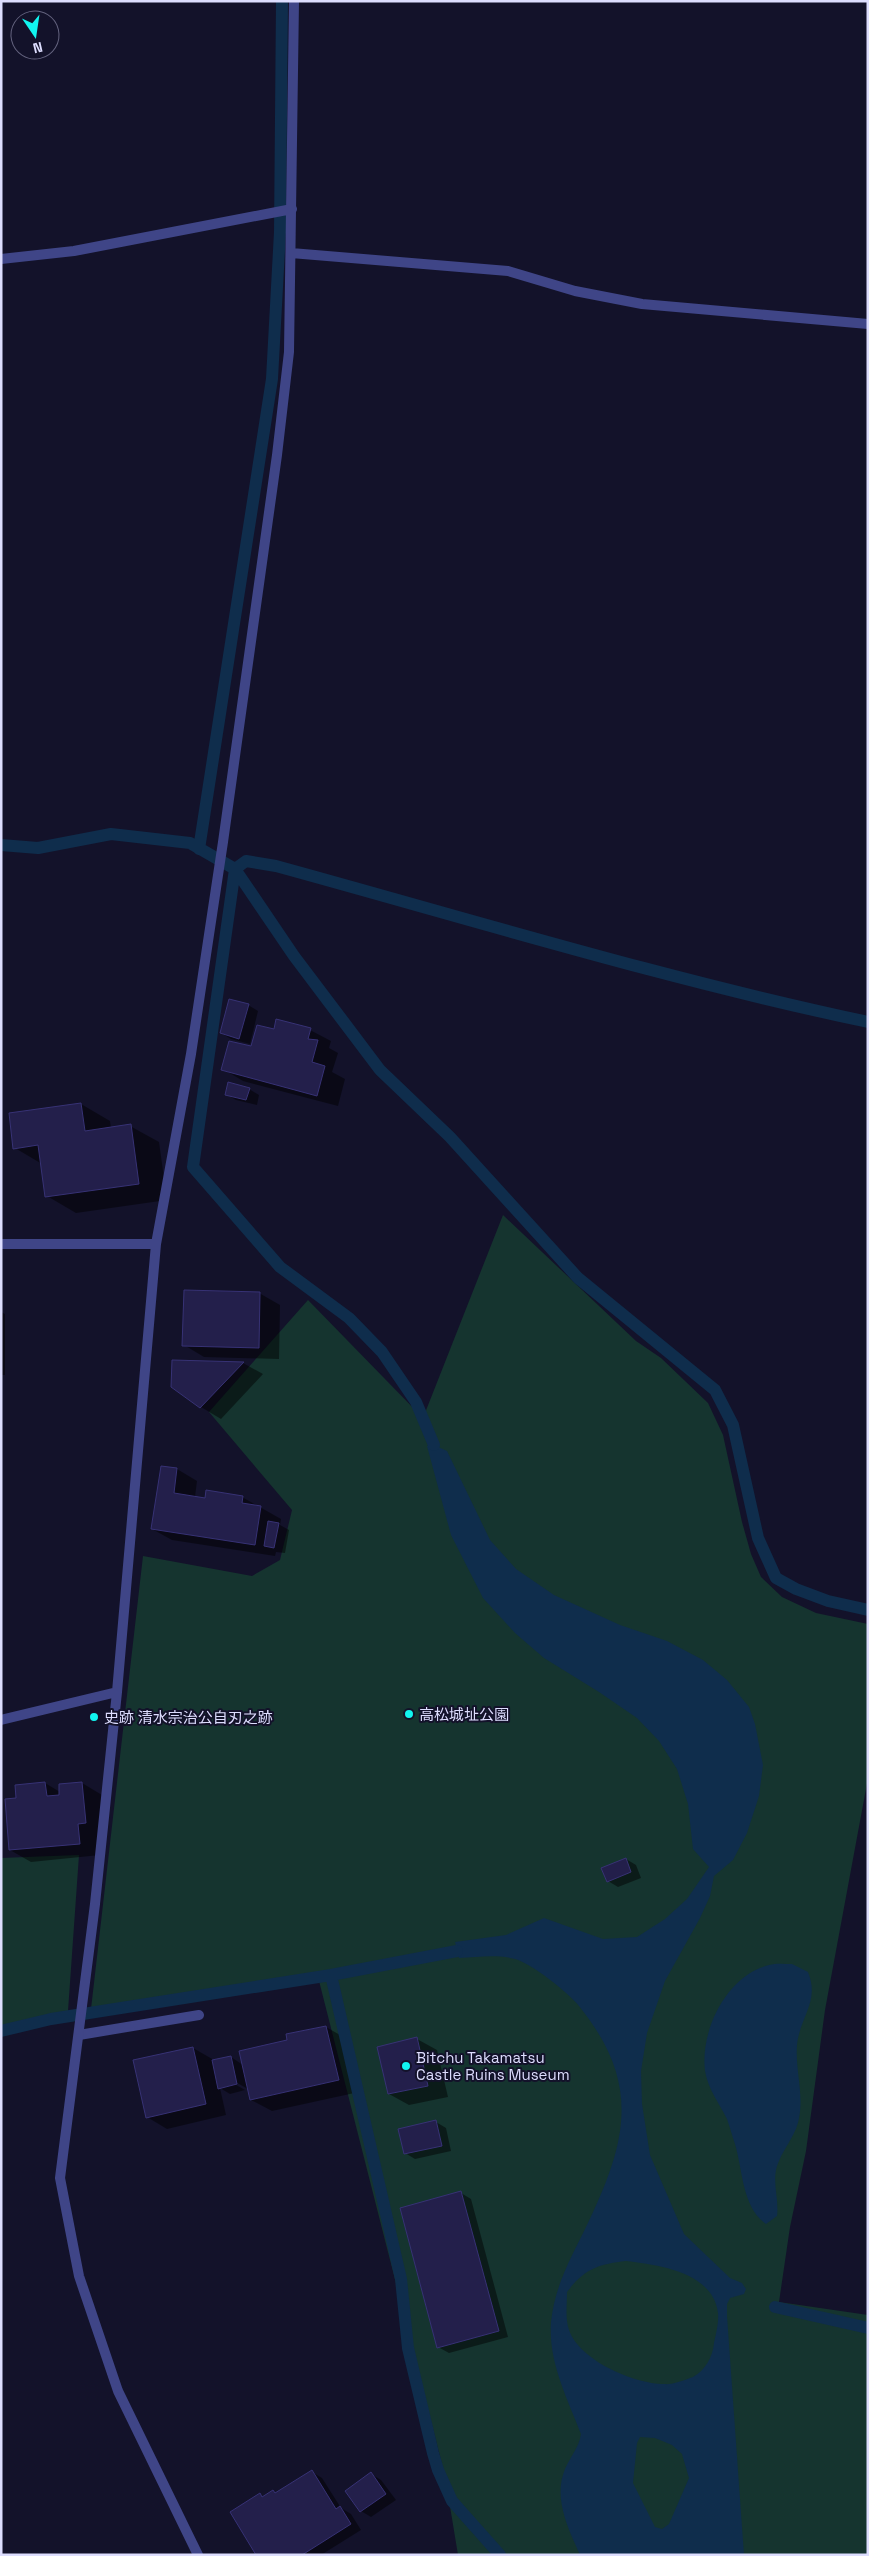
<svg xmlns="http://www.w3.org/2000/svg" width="869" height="2556" viewBox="0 0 869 2556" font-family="'Space Grotesk','Noto Sans JP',sans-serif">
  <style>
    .green { fill: #15342f }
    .water { fill: #0f2d4c; fill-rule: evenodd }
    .shadow { fill: #0007 }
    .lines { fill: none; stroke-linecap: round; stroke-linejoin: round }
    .stream { stroke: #0f2d4c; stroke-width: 12 }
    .building { fill: #231f4b; stroke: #373275 }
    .lane { stroke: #3f4587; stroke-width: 10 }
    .street { stroke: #3f4587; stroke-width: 10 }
    .poi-dot { fill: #11f5f0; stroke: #13122a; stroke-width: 2 }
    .labels { text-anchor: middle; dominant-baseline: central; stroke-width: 4; stroke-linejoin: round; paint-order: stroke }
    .poi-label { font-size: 15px; fill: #ddddfe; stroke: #13122a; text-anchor: start }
  </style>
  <rect width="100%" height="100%" fill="#13122a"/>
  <path class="green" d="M 503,1215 L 636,1341 L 661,1358 L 708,1403 L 723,1435 L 742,1522 L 751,1554 L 761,1577 L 782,1597 L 816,1613 L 868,1624 L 868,1778 L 825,2010 L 806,2151 L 790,2227 L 779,2302 L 868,2315 L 868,2555 L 458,2555 L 445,2476 L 317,1973 L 91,2009 L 143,1556 L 252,1576 L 280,1560 L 292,1510 L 209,1412 L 308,1300 L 423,1418 Z
    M 79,1855 L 68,2011 L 1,2027 L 1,1858 Z"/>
  <path class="water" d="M 434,1445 L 447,1451 L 490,1540 L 516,1569 L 554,1595 L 620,1625 L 667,1641 L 703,1660 L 727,1680 L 749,1707 L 755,1724 L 763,1765 L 759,1796 L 747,1833 L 733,1860 L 714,1876 L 710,1896 L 700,1918 L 665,1981 L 647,2033 L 641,2071 L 642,2104 L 650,2155 L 684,2234 L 730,2278 L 742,2283 L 746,2289 L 744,2294 L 730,2298 L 727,2304 L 727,2316 L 744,2555 L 580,2555 C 568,2528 553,2498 565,2469 C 570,2457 579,2448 581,2434 C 567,2398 548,2361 551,2322 C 555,2285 571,2258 586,2227 C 627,2142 642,2084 579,2006 C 569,1993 531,1963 515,1959 C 497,1954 478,1957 459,1958 L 455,1942 L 506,1935 L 544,1918 L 603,1939 L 637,1937 L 665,1919 L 687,1899 L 709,1867 L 693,1849 L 688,1804 L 677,1769 L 659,1741 L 637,1718 L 599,1692 L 544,1658 L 515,1633 L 483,1598 L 451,1535 L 427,1446 ZM 626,2261 C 659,2265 713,2272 718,2313 C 719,2322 716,2334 714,2343 C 713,2356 705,2371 693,2377 C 685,2380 672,2385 664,2384 C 634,2384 579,2360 569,2330 C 565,2319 567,2304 567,2292 C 584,2269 599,2264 626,2261 ZM 640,2437 L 655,2438 L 672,2445 L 682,2454 L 689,2478 L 669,2524 L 662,2529 L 655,2527 L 633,2483 L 637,2443 Z
    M 792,1964 L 808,1972 C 820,2002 800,2016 797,2045 C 795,2069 804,2094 799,2118 C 796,2137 781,2150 776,2170 C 773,2185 779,2200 777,2216 L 766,2224 C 742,2207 743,2171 735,2144 C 732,2136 730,2127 727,2119 C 719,2103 708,2089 705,2071 C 700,2030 727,1975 769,1965 C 776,1963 785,1964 792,1964 Z"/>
  <path class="shadow" d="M 248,1005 L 258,1011 L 250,1044 L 231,1039 L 221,1033 Z
    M 274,1030 L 310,1030 L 331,1041 L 329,1048 L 338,1053 L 332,1072 L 345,1079 L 338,1106 L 243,1081 L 223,1069 Z
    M 249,1089 L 259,1095 L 257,1105 L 236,1100 L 226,1094 Z
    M 81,1104 L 110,1121 L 111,1128 L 130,1126 L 159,1142 L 167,1200 L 76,1213 L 47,1196 L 42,1164 L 15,1148 Z
    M 259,1293 L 280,1305 L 279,1359 L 204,1357 L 184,1345 Z
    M 1,1312 L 5,1314 L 5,1375 L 1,1375 Z
    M 173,1361 L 243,1363 L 263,1374 L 221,1419 L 201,1407 Z
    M 162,1467 L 177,1469 L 197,1481 L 195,1497 L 206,1499 L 242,1497 L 281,1519 L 280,1525 L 289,1530 L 285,1553 L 276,1552 L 275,1556 L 172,1540 L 152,1529 Z
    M 45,1783 L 60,1792 L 82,1783 L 102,1795 L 100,1855 L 31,1862 L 10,1850 L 18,1799 Z
    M 626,1859 L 636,1865 L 641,1878 L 618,1887 L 608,1881 Z
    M 326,2027 L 347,2039 L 359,2092 L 272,2111 L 251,2100 L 248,2089 L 232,2080 L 231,2082 L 245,2090 L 230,2094 L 220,2088 L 226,2115 L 167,2129 L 147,2117 L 193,2048 L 214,2060 L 231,2057 L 243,2065 L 289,2041 Z
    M 417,2039 L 437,2050 L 448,2097 L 409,2105 L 389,2094 Z
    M 436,2122 L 446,2128 L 451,2151 L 415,2159 L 405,2153 Z
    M 461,2193 L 471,2199 L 508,2337 L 449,2353 L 438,2347 Z
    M 312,2472 L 322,2478 L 341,2508 L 351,2514 L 361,2530 L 321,2555 L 258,2555 L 260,2495 L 264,2497 L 273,2492 L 276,2494 Z
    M 371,2474 L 381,2480 L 396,2500 L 371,2517 L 361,2511 Z"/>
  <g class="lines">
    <path class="stream" d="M 1,845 L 38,848 L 111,834 L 190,843 L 235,869 L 294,956 L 380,1070 L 450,1137 L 578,1278 L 715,1390 L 733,1425 L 758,1538 L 776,1578 L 796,1589 L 828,1601 L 868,1610
      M 199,849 L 272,379 L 280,232 L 282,1
      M 434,1445 L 416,1402 L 382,1352 L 349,1318 L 280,1267 L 193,1167 L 235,869 L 246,861 L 276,866 C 473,920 669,980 868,1022
      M 331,1975 L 401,2279 L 408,2348 L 433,2453 L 438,2470 L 452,2501 L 500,2555
      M 1,2031 L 51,2019 L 331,1975 L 457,1951
      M 775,2307 L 868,2328"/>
  </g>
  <path class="building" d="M 229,999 L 249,1004 L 239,1039 L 220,1033 Z
    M 276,1019 L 311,1028 L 308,1039 L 318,1040 L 312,1062 L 325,1066 L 317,1096 L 221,1070 L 229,1041 L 251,1046 L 257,1025 L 274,1029 Z
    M 228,1082 L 250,1088 L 246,1100 L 225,1095 Z
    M 81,1103 L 85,1131 L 131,1124 L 139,1184 L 45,1197 L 38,1145 L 13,1149 L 9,1113 Z
    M 184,1290 L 260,1292 L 259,1348 L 182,1346 Z
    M 172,1360 L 244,1362 L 200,1408 L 171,1387 Z
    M 161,1466 L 177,1468 L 174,1493 L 205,1498 L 206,1490 L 243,1496 L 242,1503 L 261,1506 L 255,1545 L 151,1529 Z
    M 268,1521 L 279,1523 L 274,1548 L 264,1546 Z
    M 45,1782 L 47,1796 L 59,1795 L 59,1784 L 82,1782 L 86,1823 L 78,1824 L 80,1844 L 9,1850 L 5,1799 L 16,1798 L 15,1785 Z
    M 626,1858 L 631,1872 L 607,1882 L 601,1868 Z
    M 326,2026 L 339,2080 L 250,2100 L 239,2051 L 287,2040 L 286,2034 Z
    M 417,2037 L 428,2086 L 388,2094 L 377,2047 Z
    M 193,2047 L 206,2104 L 146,2118 L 133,2060 Z
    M 231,2056 L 237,2084 L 218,2089 L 212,2060 Z
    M 436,2120 L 442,2146 L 404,2154 L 398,2129 Z
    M 461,2191 L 499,2331 L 437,2348 L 400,2208 Z
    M 312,2470 L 336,2509 L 340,2506 L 351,2524 L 302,2555 L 256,2555 L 230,2512 L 260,2493 L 262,2497 L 273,2490 L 275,2493 Z
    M 371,2472 L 386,2494 L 360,2512 L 345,2491 Z"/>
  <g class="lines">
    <path class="lane" d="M 79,2035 L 199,2015"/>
    <path class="street" d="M 291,253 L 508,271 L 575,291 L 642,304 L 868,324
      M 1,259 L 74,251 L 292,209
      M 1,1244 L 156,1244
      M 1,1720 L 117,1692
      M 198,2555 L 118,2391 L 79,2276 L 60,2178 L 95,1904 L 117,1692 L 156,1244 L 191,1054 L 223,842 L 277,455 L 289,352 L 294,1"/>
  </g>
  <g class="poi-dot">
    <circle cx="409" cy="1714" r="5"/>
    <circle cx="94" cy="1717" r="5"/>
    <circle cx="406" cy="2066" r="5"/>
  </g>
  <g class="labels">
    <g class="poi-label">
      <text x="419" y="1714">高松城址公園</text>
      <text x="104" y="1717">史跡 清水宗治公自刃之跡</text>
      <text x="416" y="2057">Bitchu Takamatsu<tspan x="416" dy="17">Castle Ruins Museum</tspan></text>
    </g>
  </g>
  <rect width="869" height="2556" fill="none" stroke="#ddddfe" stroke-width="5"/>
  <g transform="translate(35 35) rotate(167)"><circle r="24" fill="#13122a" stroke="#64637f"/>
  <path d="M0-4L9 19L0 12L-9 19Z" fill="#11f5f0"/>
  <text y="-8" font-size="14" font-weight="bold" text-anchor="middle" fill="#ddddfe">N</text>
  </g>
</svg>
